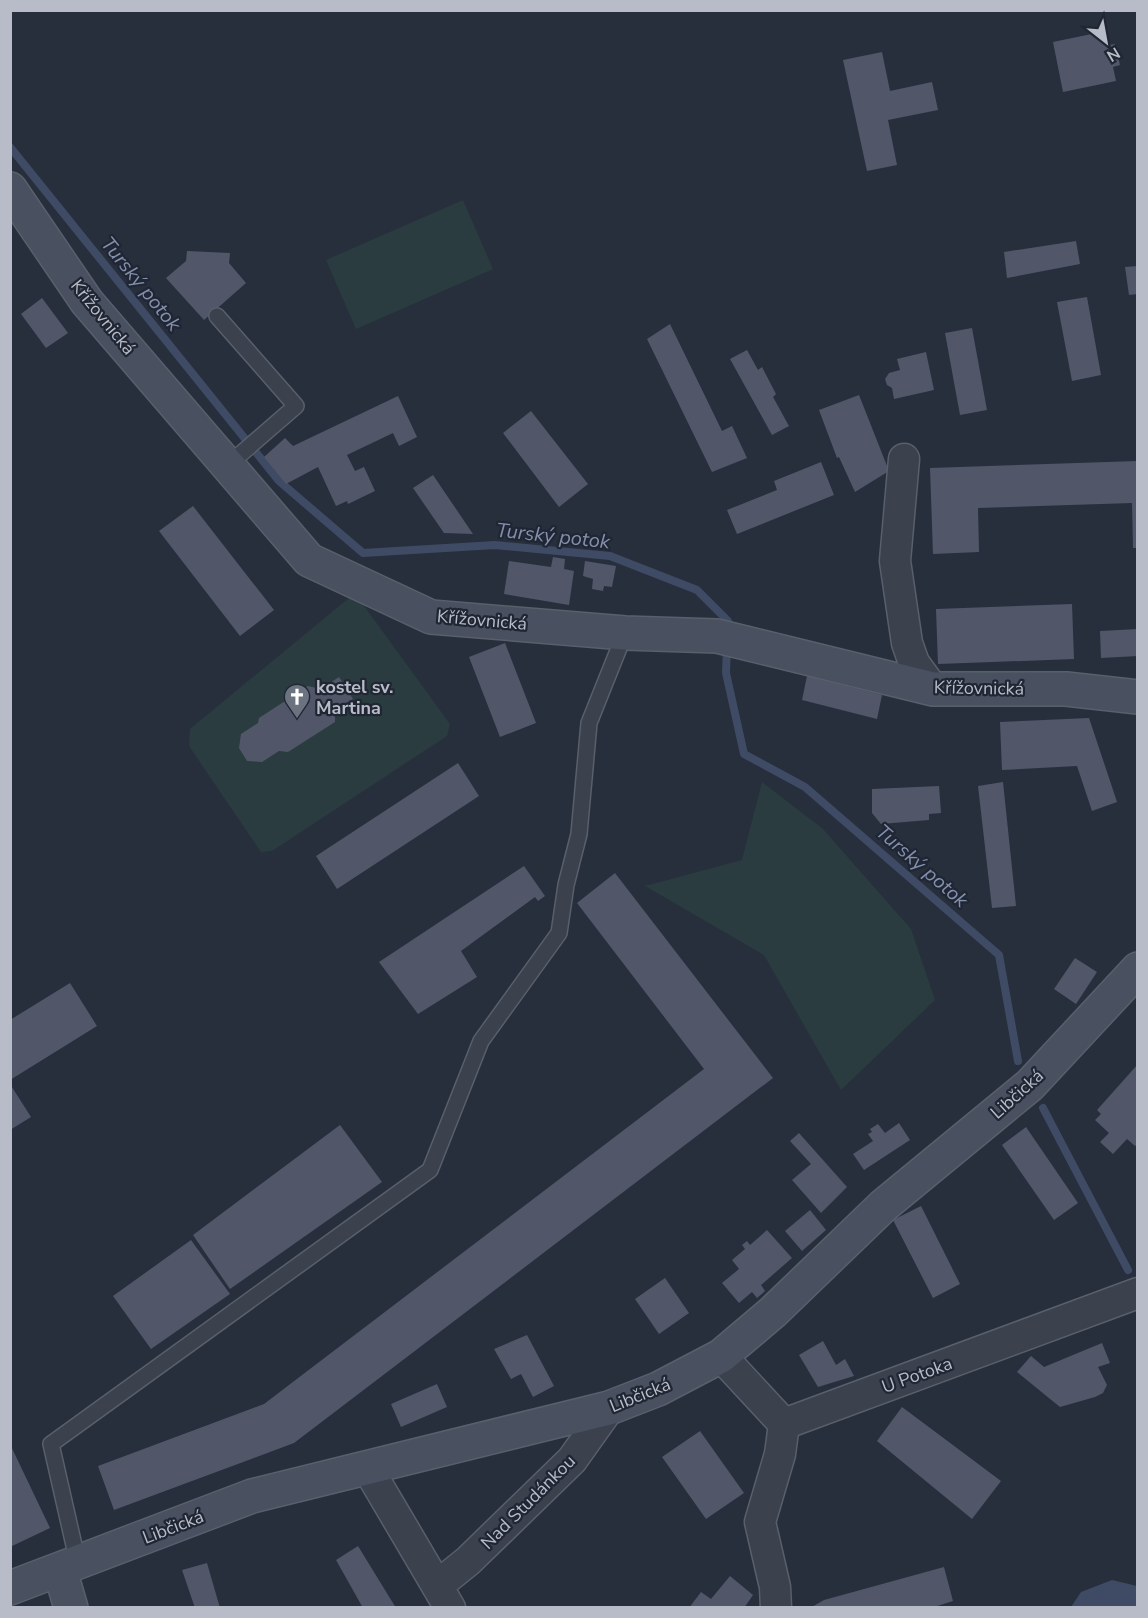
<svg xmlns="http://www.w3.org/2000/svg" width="1148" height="1618" viewBox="0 0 1148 1618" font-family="'Nunito Sans',sans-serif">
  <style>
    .green { fill: #2a3c3f }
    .water { fill: #3f4b64 }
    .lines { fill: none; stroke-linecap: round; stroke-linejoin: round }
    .stream { stroke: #3f4b64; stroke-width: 8 }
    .building { fill: #515768 }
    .lane-casing { stroke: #595f6b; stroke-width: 18 }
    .street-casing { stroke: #595f6b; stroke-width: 33 }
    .secondary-casing { stroke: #595f6b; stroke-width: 36 }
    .lane { stroke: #3b414d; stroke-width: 15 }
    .street { stroke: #3b414d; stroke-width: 30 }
    .secondary { stroke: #495060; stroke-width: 33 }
    .labels { text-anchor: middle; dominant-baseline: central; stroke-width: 4.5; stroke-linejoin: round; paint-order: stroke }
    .street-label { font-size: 18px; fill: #b7bcc8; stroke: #202633 }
    .poi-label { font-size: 18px; font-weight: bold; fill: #b7bcc8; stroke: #202633; text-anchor: start }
    .water-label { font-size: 20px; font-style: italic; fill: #8290ad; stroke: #202633 }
  </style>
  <rect width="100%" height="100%" fill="#272f3d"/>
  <path class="green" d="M 463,200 L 493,269 L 356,329 L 326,260 Z
    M 349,598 L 359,599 L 450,724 L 447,736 L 272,851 L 261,852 L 189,746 L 190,729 Z
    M 762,782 L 823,829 L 911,929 L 935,1000 L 841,1090 L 764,955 L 645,886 L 742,860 Z"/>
  <path class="water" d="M 1112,1580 L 1137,1586 L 1137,1607 L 1071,1607 L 1081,1592 Z"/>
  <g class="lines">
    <path class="stream" d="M 10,147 L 279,481 L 363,553 L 495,545 L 610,556 L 697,590 L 728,621 L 728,633
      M 727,646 L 726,673 L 744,754 L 805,787 L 999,955 L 1018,1061
      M 1043,1108 L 1128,1270"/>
  </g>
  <path class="building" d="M 1106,31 L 1108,45 L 1115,44 L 1120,65 L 1113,67 L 1116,81 L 1063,92 L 1053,42 Z
    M 882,52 L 890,91 L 932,82 L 938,110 L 888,120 L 897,165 L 867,171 L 843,60 Z
    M 1076,241 L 1080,264 L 1007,278 L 1004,252 Z
    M 187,251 L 230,253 L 229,263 L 246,283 L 204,320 L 166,278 L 186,261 Z
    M 1138,266 L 1138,294 L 1129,295 L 1125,267 Z
    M 1087,297 L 1101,375 L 1072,381 L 1057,302 Z
    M 42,298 L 68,333 L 46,348 L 21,314 Z
    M 670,324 L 722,431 L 732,426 L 747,458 L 712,472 L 647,339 Z
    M 972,328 L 987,410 L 960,415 L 945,333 Z
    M 747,350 L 758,370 L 762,367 L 776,394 L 773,397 L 789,426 L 772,435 L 730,359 Z
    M 926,352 L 934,390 L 894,399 L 892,388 L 887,385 L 885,379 L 889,373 L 900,370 L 897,359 Z
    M 859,395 L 889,471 L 855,492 L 839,457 L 837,458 L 819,410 Z
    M 398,396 L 417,437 L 399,446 L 393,433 L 347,455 L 355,471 L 364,467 L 375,491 L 348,504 L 347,501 L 336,506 L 318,467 L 286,484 L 264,457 L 285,438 L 293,446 Z
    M 531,411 L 588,484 L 559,507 L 503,433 Z
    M 1138,461 L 1138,548 L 1133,548 L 1132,503 L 978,508 L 979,552 L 933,554 L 930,468 Z
    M 821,462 L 834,495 L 737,534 L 727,510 L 777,490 L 774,481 Z
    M 433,475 L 473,534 L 444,533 L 413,488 Z
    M 193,506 L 274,610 L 240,636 L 159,531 Z
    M 553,557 L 565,559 L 564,569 L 574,571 L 569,605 L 504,594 L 509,561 L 551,567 Z
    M 585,561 L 616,566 L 612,587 L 604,586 L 603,591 L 592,589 L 593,579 L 583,576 Z
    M 1072,604 L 1074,659 L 938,664 L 936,609 Z
    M 1138,629 L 1138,656 L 1101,658 L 1100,631 Z
    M 505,643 L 536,723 L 500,737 L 469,657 Z
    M 807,676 L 882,695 L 877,719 L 802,700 Z
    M 339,677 L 353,699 L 335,710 L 335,722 L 288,752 L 279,751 L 262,762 L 247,761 L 239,748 L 241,734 L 258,723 L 259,718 L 308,686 L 321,689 Z
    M 1089,718 L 1117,802 L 1092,811 L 1077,766 L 1002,770 L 1000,722 Z
    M 458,763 L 479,796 L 337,889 L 316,856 Z
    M 1003,782 L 1016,906 L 992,908 L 978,786 Z
    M 939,786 L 941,813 L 929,814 L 929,820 L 881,824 L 872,813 L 872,789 Z
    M 524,866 L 545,896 L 538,901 L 535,897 L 461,951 L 477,977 L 418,1014 L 379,962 Z
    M 615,873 L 773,1078 L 294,1443 L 114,1510 L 98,1466 L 264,1404 L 704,1069 L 577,903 Z
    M 1075,958 L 1097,972 L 1076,1004 L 1054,989 Z
    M 70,983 L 97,1026 L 10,1080 L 10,1020 Z
    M 1138,1064 L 1138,1143 L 1135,1146 L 1127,1139 L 1113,1154 L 1100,1142 L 1109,1133 L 1095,1120 L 1101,1114 L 1097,1110 Z
    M 10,1084 L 31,1117 L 10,1130 Z
    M 899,1123 L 910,1140 L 864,1170 L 853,1154 L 873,1141 L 868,1134 L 872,1132 L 870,1129 L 878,1124 L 885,1133 Z
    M 340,1125 L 382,1182 L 230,1289 L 193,1235 Z
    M 1026,1127 L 1078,1203 L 1054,1220 L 1002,1145 Z
    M 799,1133 L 847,1187 L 821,1213 L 792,1180 L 811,1164 L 790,1141 Z
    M 921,1206 L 960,1284 L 933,1298 L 893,1220 Z
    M 810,1210 L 826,1230 L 802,1251 L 785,1231 Z
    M 767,1230 L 792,1258 L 761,1285 L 765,1291 L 757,1298 L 752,1292 L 739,1303 L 722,1283 L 739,1269 L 732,1260 L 745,1249 L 742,1245 L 747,1241 L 750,1245 Z
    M 191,1240 L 230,1294 L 151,1349 L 113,1296 Z
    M 665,1278 L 689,1313 L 659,1334 L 635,1299 Z
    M 527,1335 L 554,1386 L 533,1397 L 521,1374 L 511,1379 L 494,1349 Z
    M 823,1341 L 836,1365 L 845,1359 L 854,1376 L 818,1387 L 799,1355 Z
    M 1102,1343 L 1110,1363 L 1098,1367 L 1107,1385 L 1103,1393 L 1095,1397 L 1060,1407 L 1017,1372 L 1031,1356 L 1044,1367 Z
    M 437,1384 L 447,1407 L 401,1427 L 391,1404 Z
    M 902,1407 L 1001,1481 L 972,1519 L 877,1441 Z
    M 700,1431 L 744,1493 L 706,1519 L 662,1457 Z
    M 10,1444 L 50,1528 L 10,1547 Z
    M 358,1546 L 396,1608 L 363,1608 L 336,1560 Z
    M 207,1563 L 220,1608 L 195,1608 L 182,1570 Z
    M 944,1567 L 953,1601 L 931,1608 L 810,1608 L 824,1600 Z
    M 730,1576 L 753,1595 L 744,1608 L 689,1608 L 701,1592 L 711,1599 Z"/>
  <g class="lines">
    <defs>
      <path id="lane" d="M 217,316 L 296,406 L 228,465
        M 78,1563 L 51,1444 L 430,1170 L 481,1041 L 559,933 L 566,885 L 579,834 L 589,723 L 625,633"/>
      <path id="street" d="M 904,459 L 895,561 L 907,643 L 914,663 L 933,689
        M 721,1356 L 784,1424 L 1138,1293
        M 367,1467 L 450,1608
        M 437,1586 L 468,1561 L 572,1460 L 609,1408
        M 776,1608 L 775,1587 L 760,1522 L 780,1454 L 784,1424"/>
      <path id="secondary" d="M 10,189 L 87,302 L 309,560 L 431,617 L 625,633 L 717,636 L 933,689 L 1066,689 L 1138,697
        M 60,1570 L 71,1608
        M 10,1588 L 252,1496 L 609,1408 L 658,1389 L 721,1356 L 773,1312 L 883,1206 L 1030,1085 L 1138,969"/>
    </defs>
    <use href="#lane" class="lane-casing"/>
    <use href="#street" class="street-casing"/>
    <use href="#secondary" class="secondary-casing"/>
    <use href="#lane" class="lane"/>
    <use href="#street" class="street"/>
    <use href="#secondary" class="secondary"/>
  </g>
  <defs>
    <symbol id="church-pin" viewBox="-11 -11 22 30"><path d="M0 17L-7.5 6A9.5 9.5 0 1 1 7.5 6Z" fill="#6b7280" stroke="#202633"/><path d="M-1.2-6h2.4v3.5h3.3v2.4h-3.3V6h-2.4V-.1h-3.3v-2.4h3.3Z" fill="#fff"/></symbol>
  </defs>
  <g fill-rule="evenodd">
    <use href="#church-pin" x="282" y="682" width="30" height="40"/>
  </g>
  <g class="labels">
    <g class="street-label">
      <text transform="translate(103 317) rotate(51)">Křížovnická</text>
      <text transform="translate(482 620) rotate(5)">Křížovnická</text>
      <text transform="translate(979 688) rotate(1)">Křížovnická</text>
      <text transform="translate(1017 1094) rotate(-42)">Libčická</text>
      <text transform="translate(917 1375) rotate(-20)">U Potoka</text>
      <text transform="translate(640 1395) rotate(-22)">Libčická</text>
      <text transform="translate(528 1502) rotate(-45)">Nad Studánkou</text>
      <text transform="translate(173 1527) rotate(-21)">Libčická</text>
    </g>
    <g class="poi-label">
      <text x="316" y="687">kostel sv.<tspan x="316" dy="21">Martina</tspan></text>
    </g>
    <g class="water-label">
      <text transform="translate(141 284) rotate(51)">Turský potok</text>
      <text transform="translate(553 536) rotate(6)">Turský potok</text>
      <text transform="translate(922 866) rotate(41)">Turský potok</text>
    </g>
  </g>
  <rect width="1148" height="1618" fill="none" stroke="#b7bcc8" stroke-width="24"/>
  <g transform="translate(1106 42) rotate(149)" stroke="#202633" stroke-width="4.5" paint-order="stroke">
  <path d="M0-4.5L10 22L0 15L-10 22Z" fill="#b7bcc8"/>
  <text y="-9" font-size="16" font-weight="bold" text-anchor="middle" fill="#b7bcc8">N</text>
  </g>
</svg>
